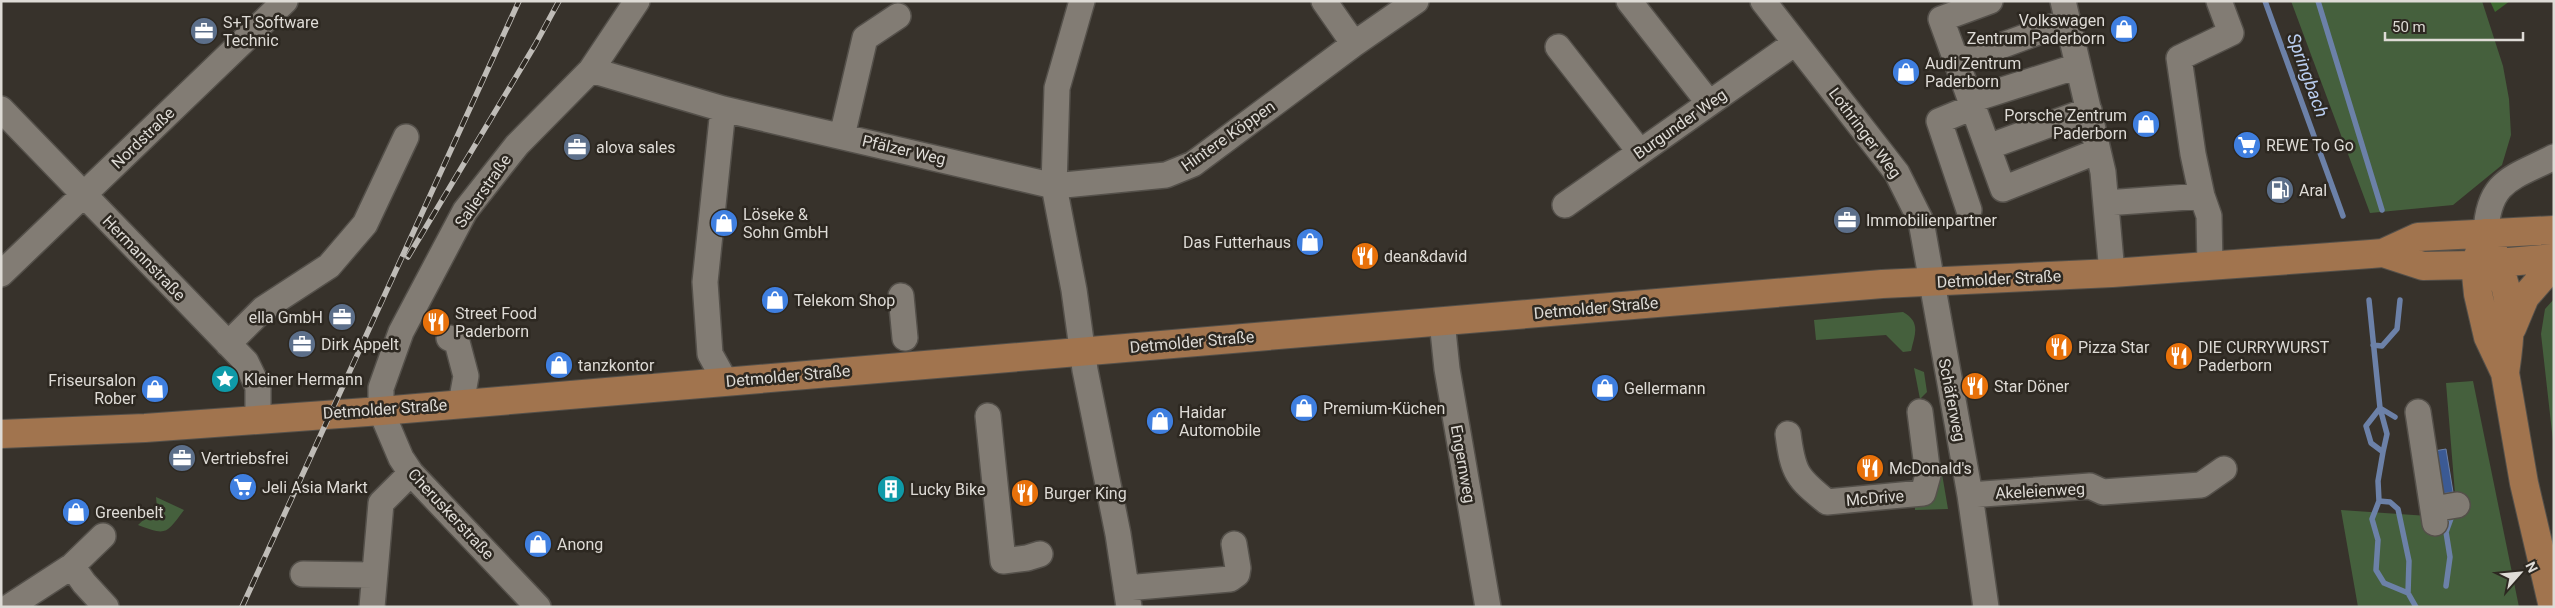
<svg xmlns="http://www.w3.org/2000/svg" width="2555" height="608" viewBox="0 0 2555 608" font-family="Roboto,sans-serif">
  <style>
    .green { fill: #45603d }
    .forest { fill: #3c692f }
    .water { fill: #3b5a94; stroke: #6c81a8 }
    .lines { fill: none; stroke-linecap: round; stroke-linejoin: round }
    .stream { stroke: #6c81a8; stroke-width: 5.5 }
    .minor-casing { stroke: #54504a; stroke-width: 28 }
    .major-casing { stroke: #54504a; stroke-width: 30 }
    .minor { stroke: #827c74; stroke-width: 25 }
    .major { stroke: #a1744e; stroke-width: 28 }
    .rail-casing { stroke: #bfbcb7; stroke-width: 5.5 }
    .rail { stroke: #2d2821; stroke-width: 4; stroke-dasharray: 11; stroke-linecap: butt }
    .labels { text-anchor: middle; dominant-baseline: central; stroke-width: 5; stroke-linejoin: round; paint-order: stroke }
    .poi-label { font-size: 16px; fill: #dedbd6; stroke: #2d2821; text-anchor: start }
    .street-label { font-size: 16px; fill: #dedbd6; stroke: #2d2821 }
    .water-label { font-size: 18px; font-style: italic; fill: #b9cdef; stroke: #2d2821 }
  </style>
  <rect width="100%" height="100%" fill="#37322b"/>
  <path class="green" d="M 2291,1 L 2482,1 L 2503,66 L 2509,99 L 2511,135 L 2502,165 L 2453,205 L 2370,213 Z
    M 2554,299 L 2554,450 L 2541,334 L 2545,309 Z
    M 1903,312 C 1921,322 1915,334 1911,351 L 1903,352 L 1886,335 L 1816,340 L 1814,320 Z
    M 1914,368 L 1924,372 L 1927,392 L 1920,399 Z
    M 2473,381 L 2519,607 L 2358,607 L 2341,510 L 2457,518 L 2446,383 Z
    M 1932,415 L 1948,509 L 1915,510 L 1915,502 Z
    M 156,497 L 184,510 C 166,534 167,536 138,525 L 157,507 Z"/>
  <path class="forest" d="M 2490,1 L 2510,1 L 2495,12 Z"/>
  <path class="water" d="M 2446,449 L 2453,492 L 2435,495 L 2428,452 Z"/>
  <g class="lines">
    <path class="stream" d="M 2265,1 L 2343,216
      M 2318,1 L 2382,210
      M 2369,300 L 2380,408 L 2366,426 L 2371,443 L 2383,452 L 2378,481 L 2379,501 L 2372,519 L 2378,540 L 2376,570 L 2384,583 L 2408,593 L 2416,607
      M 2373,345 L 2382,346 L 2397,329 L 2400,300
      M 2380,408 L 2387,434 L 2383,452
      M 2380,408 L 2395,417
      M 2379,501 L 2390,502 L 2398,509 L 2409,561 L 2408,593
      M 2446,586 L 2450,557 L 2446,532 L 2453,513"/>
    <defs>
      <path id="minor" d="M 1082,1 L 1057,88 L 1054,186 L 1166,175 L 1193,164 L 1354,44 L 1416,1
        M 1324,1 L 1354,44
        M 1629,1 L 1709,103
        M 1763,1 L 1897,173 L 1921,221 L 1970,495 L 1986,607
        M 1990,1 L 1941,19 L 2003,189 L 2098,151
        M 2063,1 L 2103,172 L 2112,273
        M 1558,47 L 1640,152
        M 1957,62 L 2068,21
        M 591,70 L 723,109 L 1054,186 L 1074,290 L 1085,370 L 1118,534 L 1129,607
        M 1971,100 L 2078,66
        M 1,109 L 246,362 L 258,387 L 258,419
        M 723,109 L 705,282 L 710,354 L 725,381
        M 842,136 L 865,38 L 898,16
        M 1988,147 L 2089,110
        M 2106,203 L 2202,196
        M 1565,205 L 1795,43
        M 1969,210 L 1939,121 L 1973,107
        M 2486,233 C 2488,180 2513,178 2554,157
        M 2210,266 L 2209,216 L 2202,196 L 2193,154 L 2179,58 L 2231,33 L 2219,1
        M 1,274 L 285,1
        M 901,296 L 905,338
        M 1442,321 L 1447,369 L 1488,607
        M 449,338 L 457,342 L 466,376 L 461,404
        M 228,344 L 263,309 L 329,266 L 365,224 L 406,137
        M 2418,412 L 2435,523
        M 988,416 L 1003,561 L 1027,558 L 1040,554
        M 1788,434 C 1793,473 1797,478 1827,502 L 1923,493 L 1928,475 L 1920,412
        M 1970,495 L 2090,486 L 2103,492 L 2201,485 L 2224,469
        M 2433,509 L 2457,505
        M 72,566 L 84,583 L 106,607
        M 303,574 L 373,575
        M 1126,588 L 1230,579 L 1237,574 L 1238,568 L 1234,544
        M 9,607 L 72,566 L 103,536
        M 372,607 L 381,503 L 411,473
        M 538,607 L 411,473 L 401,458 L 381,411 L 381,388 L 401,332 L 465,211 L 517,145 L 591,70 L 637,1"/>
      <path id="major" d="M 2486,233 L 2475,265 L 2478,294 L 2488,337 L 2505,373 L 2524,483 L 2553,607
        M 2492,248 C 2513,298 2513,320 2505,373
        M 2383,253 L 2423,266 L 2475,265 L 2554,258
        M 2512,328 L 2525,297 L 2554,264
        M 1,434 L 145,428 L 381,411 L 1882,284 L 2112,273 L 2371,254 L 2383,253 L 2418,237 L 2554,230"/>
    </defs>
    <use href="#minor" class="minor-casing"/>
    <use href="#major" class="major-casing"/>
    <use href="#minor" class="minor"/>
    <use href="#major" class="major"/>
    <defs>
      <path id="rail" d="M 408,257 L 535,45 L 559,1
        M 242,607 L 519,1"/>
    </defs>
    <use href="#rail" class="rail-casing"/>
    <use href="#rail" class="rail"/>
  </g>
  <defs>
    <symbol id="shop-disc" viewBox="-11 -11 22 22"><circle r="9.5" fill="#3f7fe0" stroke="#2d2821"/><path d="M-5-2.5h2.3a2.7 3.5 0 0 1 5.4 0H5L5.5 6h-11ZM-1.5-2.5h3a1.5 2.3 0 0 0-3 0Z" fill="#fff"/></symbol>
    <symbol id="office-disc" viewBox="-11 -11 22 22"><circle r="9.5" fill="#5c6f8a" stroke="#2d2821"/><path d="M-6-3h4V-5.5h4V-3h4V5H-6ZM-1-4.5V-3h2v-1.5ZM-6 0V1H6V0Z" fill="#fff"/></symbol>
    <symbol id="supermarket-disc" viewBox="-11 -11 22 22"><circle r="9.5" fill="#3f7fe0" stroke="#2d2821"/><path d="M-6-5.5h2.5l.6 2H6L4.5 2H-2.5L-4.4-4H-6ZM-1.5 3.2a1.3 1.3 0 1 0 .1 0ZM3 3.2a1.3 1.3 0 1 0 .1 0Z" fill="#fff"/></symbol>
    <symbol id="fuel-disc" viewBox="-11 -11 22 22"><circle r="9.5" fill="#5c6f8a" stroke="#2d2821"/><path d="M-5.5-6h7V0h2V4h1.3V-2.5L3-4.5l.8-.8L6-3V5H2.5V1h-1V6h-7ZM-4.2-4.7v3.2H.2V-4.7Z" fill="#fff"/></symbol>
    <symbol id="restaurant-disc" viewBox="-11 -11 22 22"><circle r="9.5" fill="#e8710a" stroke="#2d2821"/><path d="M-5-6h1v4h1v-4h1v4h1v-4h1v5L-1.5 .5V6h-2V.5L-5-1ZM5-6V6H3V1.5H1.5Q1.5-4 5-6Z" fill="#fff"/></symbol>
    <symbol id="sight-disc" viewBox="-11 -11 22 22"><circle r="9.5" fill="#0f9aa8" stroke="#2d2821"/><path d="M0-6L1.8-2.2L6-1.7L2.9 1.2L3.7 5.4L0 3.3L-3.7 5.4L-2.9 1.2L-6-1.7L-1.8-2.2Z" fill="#fff"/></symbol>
    <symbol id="building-disc" viewBox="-11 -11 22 22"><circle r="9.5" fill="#0f9aa8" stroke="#2d2821"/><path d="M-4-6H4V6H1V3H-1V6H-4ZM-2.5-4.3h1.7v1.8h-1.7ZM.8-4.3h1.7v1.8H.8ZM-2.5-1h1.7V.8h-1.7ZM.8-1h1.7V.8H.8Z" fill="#fff"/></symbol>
  </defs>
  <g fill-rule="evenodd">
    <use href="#shop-disc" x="2108" y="13" width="32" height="32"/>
    <use href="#office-disc" x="188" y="15" width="32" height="32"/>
    <use href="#shop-disc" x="1890" y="56" width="32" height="32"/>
    <use href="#shop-disc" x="2130" y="108" width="32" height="32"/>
    <use href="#supermarket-disc" x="2231" y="129" width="32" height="32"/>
    <use href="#office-disc" x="561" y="131" width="32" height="32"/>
    <use href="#fuel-disc" x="2264" y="174" width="32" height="32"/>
    <use href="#office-disc" x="1831" y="204" width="32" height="32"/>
    <use href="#shop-disc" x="708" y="207" width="32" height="32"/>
    <use href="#shop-disc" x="1294" y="226" width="32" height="32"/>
    <use href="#restaurant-disc" x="1349" y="240" width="32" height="32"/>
    <use href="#shop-disc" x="759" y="284" width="32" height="32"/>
    <use href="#office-disc" x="326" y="301" width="32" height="32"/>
    <use href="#restaurant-disc" x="420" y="306" width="32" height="32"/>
    <use href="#office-disc" x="286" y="328" width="32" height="32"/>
    <use href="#restaurant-disc" x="2043" y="331" width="32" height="32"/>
    <use href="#restaurant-disc" x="2163" y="340" width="32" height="32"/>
    <use href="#shop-disc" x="543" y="349" width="32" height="32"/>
    <use href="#sight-disc" x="209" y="363" width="32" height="32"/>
    <use href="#restaurant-disc" x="1959" y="370" width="32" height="32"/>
    <use href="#shop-disc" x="1589" y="372" width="32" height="32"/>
    <use href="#shop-disc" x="139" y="373" width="32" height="32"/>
    <use href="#shop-disc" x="1288" y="392" width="32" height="32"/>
    <use href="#shop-disc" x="1144" y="405" width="32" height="32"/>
    <use href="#office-disc" x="166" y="442" width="32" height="32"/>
    <use href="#restaurant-disc" x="1854" y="452" width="32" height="32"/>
    <use href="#supermarket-disc" x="227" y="471" width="32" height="32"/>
    <use href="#building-disc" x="875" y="473" width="32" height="32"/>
    <use href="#restaurant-disc" x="1009" y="477" width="32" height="32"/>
    <use href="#shop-disc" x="60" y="496" width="32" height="32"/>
    <use href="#shop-disc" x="522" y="528" width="32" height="32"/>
  </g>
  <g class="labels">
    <g class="poi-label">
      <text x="2105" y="20" text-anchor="end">Volkswagen<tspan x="2105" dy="18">Zentrum Paderborn</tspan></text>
      <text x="223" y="22">S+T Software<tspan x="223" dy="18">Technic</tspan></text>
      <text x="1925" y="63">Audi Zentrum<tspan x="1925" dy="18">Paderborn</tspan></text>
      <text x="2127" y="115" text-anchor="end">Porsche Zentrum<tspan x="2127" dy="18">Paderborn</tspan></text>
      <text x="2266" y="145">REWE To Go</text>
      <text x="596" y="147">alova sales</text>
      <text x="2299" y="190">Aral</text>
      <text x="743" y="214">Löseke &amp;<tspan x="743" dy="18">Sohn GmbH</tspan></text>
      <text x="1866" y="220">Immobilienpartner</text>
      <text x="1291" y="242" text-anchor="end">Das Futterhaus</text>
      <text x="1384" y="256">dean&amp;david</text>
      <text x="794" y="300">Telekom Shop</text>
      <text x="455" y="313">Street Food<tspan x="455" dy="18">Paderborn</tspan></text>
      <text x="323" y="317" text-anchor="end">ella GmbH</text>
      <text x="321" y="344">Dirk Appelt</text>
      <text x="2078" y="347">Pizza Star</text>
      <text x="2198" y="347">DIE CURRYWURST<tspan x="2198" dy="18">Paderborn</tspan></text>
      <text x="578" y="365">tanzkontor</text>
      <text x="244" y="379">Kleiner Hermann</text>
      <text x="136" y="380" text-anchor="end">Friseursalon<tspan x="136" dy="18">Rober</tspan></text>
      <text x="1994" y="386">Star Döner</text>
      <text x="1624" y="388">Gellermann</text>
      <text x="1323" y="408">Premium-Küchen</text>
      <text x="1179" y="412">Haidar<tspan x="1179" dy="18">Automobile</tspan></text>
      <text x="201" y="458">Vertriebsfrei</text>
      <text x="1889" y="468">McDonald's</text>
      <text x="262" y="487">Jeli Asia Markt</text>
      <text x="910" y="489">Lucky Bike</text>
      <text x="1044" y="493">Burger King</text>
      <text x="95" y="512">Greenbelt</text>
      <text x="557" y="544">Anong</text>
    </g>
    <g class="street-label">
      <text transform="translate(1680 124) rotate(-35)">Burgunder Weg</text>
      <text transform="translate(1865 133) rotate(53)">Lothringer Weg</text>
      <text transform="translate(1228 136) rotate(-35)">Hintere Köppen</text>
      <text transform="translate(143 138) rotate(-44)">Nordstraße</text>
      <text transform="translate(904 150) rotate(13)">Pfälzer Weg</text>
      <text transform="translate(483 191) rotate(-55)">Salierstraße</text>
      <text transform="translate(144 258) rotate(46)">Hermannstraße</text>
      <text transform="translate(1999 279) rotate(-3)">Detmolder Straße</text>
      <text transform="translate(1596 308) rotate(-5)">Detmolder Straße</text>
      <text transform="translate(1192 342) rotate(-5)">Detmolder Straße</text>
      <text transform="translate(788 376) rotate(-5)">Detmolder Straße</text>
      <text transform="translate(1952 400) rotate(79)">Schäferweg</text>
      <text transform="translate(385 409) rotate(-4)">Detmolder Straße</text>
      <text transform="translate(1463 464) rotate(80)">Engernweg</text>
      <text transform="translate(2040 491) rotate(-3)">Akeleienweg</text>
      <text transform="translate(1875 498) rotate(-5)">McDrive</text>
      <text transform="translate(451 514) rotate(47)">Cheruskerstraße</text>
    </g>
    <g class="water-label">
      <text transform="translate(2308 75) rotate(70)">Springbach</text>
    </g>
  </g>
  <rect width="2555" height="608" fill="none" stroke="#dedbd6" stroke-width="5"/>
  <g transform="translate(2520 573) rotate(63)" stroke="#2d2821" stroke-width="4" paint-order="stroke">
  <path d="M0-4L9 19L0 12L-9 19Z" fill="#dedbd6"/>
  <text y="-8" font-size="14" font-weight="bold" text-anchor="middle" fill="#dedbd6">N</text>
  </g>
  <path d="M2385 32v8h138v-8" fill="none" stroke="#dedbd6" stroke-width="2.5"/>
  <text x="2392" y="32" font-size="15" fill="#dedbd6" stroke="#2d2821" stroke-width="4" paint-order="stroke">50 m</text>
</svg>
